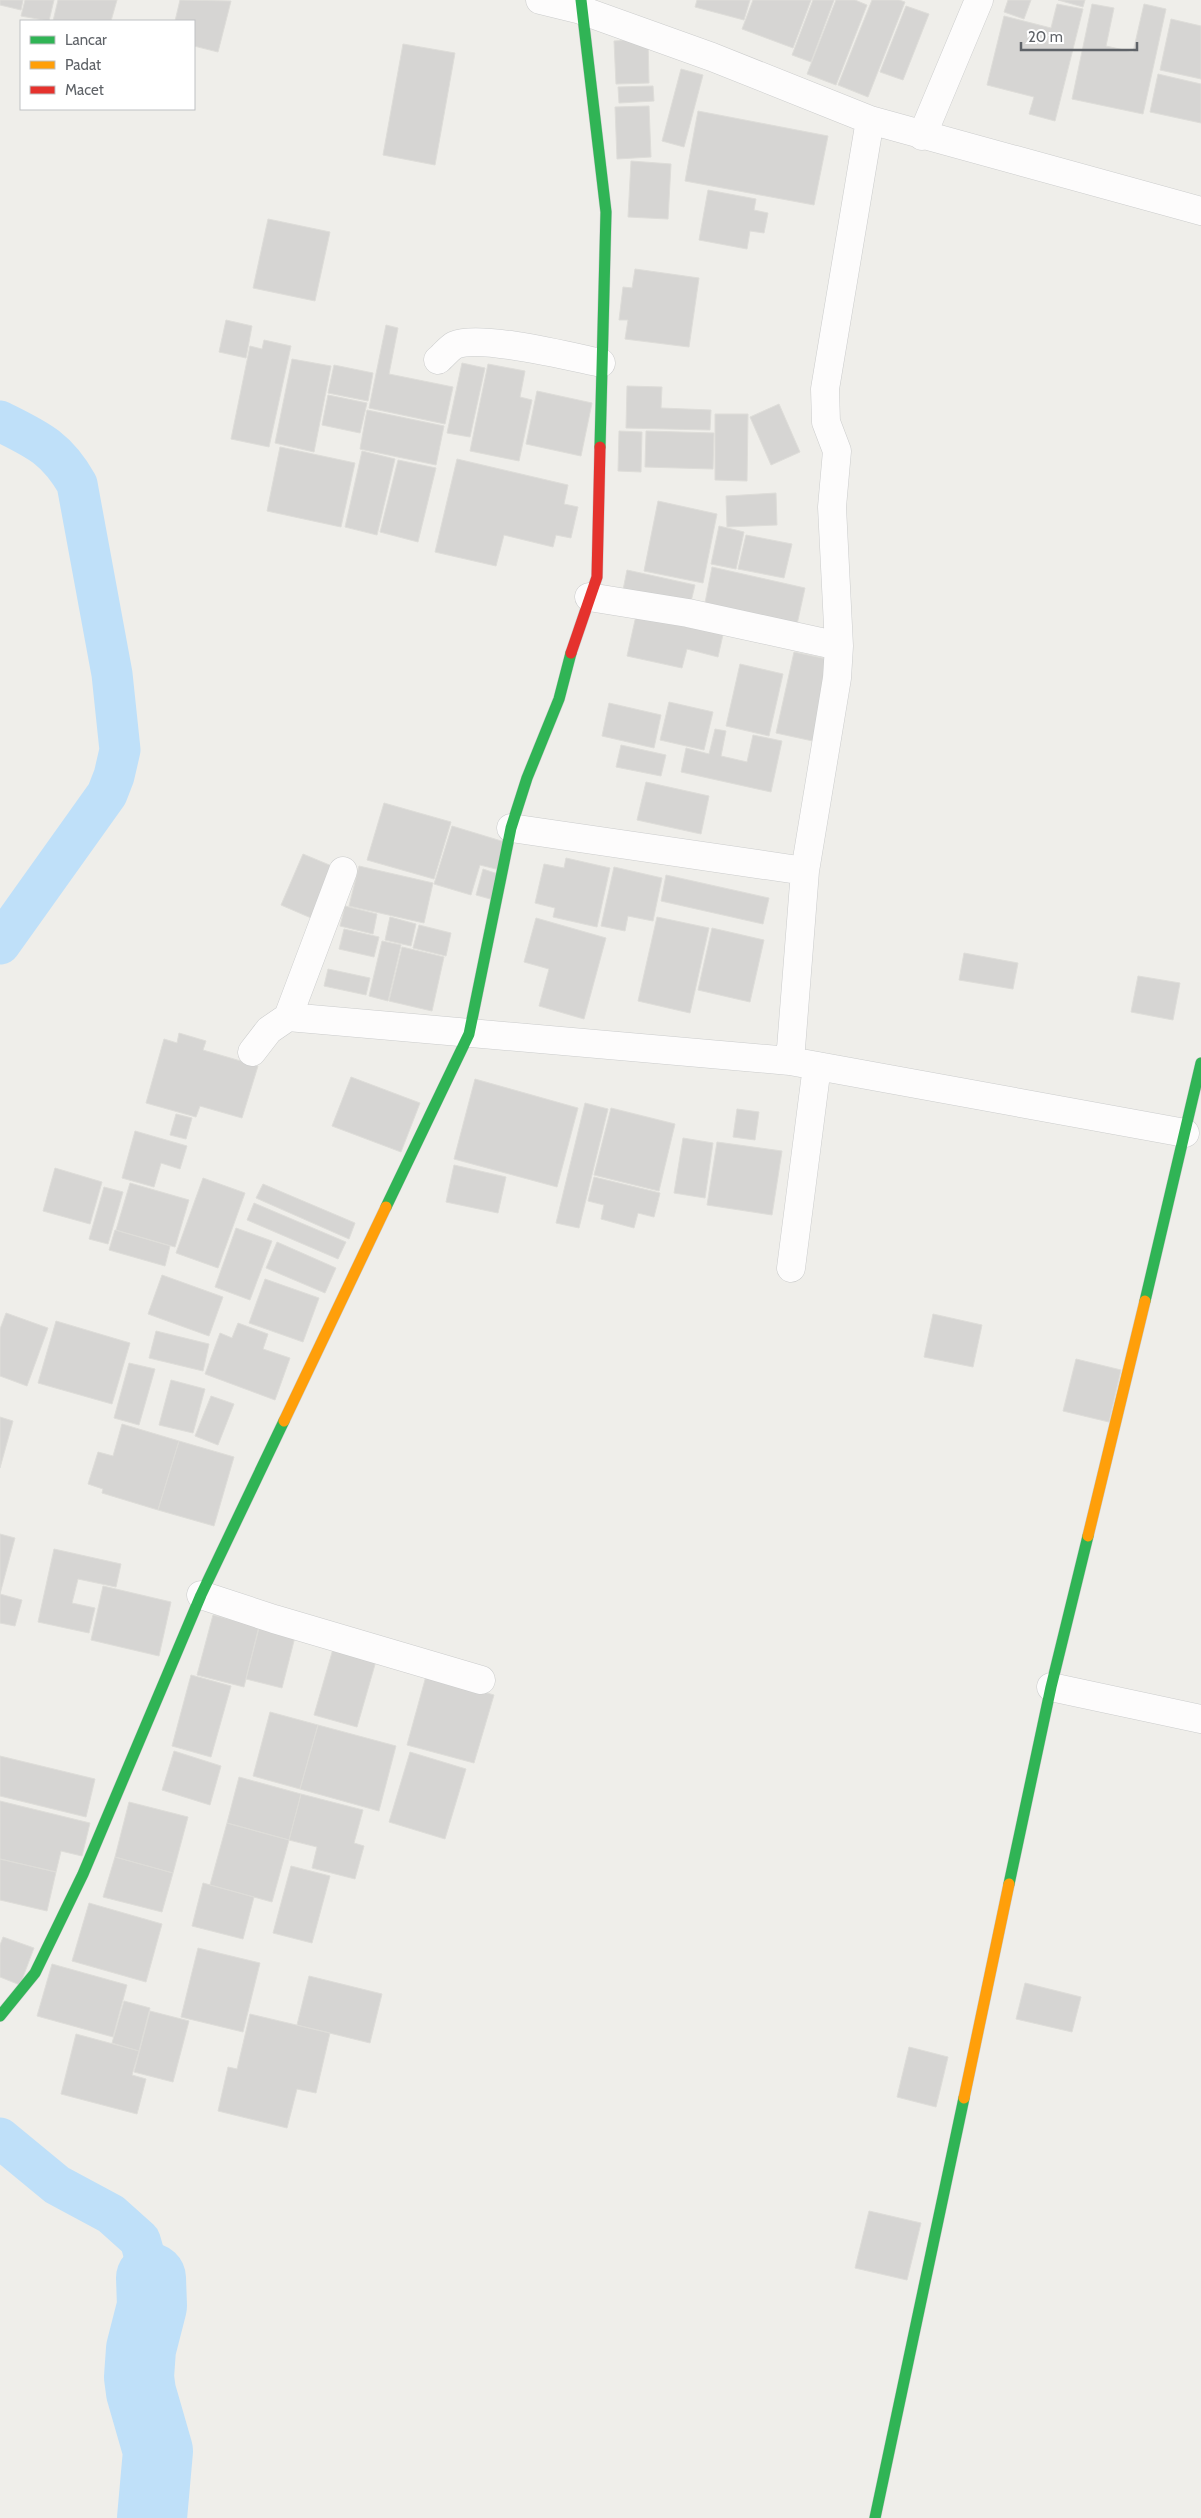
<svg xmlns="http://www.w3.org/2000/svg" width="1201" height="2518" viewBox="0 0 1201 2518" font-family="Cabin,sans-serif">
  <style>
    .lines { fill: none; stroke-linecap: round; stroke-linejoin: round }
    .canal { stroke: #bfe0f9; stroke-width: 41 }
    .river { stroke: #bfe0f9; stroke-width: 70 }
    .building { fill: #d6d5d3; stroke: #deddd9 }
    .street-casing { stroke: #cbcccc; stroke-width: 29 }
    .fast-casing { stroke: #cacacb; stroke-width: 12 }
    .slow-casing { stroke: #cacacb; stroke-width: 12 }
    .jam-casing { stroke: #cacacb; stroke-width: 12 }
    .street { stroke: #fdfcfc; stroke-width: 28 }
    .fast { stroke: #30b455; stroke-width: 11 }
    .slow { stroke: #ff9f0a; stroke-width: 11 }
    .jam { stroke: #e5322d; stroke-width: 11 }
  </style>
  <rect width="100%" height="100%" fill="#efeeea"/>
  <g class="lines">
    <path class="canal" d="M 0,421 C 36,439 56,447 77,484 L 112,674 L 120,750 L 114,776 L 107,794 L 0,944
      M 0,2138 L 57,2185 L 111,2214 L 140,2240 L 151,2278"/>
    <path class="river" d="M 151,2278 L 152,2306 L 141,2349 L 139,2377 L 141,2392 L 158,2451 L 152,2518"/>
  </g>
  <path class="building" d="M 0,0 L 23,0 L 21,10 L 0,5 Z
    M 25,0 L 54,0 L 49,21 L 21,16 Z
    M 58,0 L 117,0 L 111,21 L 53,21 Z
    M 180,0 L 231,1 L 218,52 L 194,46 L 194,21 L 175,21 Z
    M 697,0 L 750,0 L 744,20 L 695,7 Z
    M 753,0 L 811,0 L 793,48 L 742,29 Z
    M 813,0 L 834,0 L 811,62 L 792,55 Z
    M 836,0 L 855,0 L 867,5 L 836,85 L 807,74 Z
    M 872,0 L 899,0 L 905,2 L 868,97 L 838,85 Z
    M 1008,0 L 1031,0 L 1024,19 L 1004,12 Z
    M 1058,0 L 1085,0 L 1083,7 Z
    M 1057,4 L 1083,9 L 1055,121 L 1029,114 L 1034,97 L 987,85 L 1004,16 L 1051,28 Z
    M 1092,4 L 1114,8 L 1106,46 L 1133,52 L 1144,4 L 1166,9 L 1143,114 L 1072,99 Z
    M 906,6 L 929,14 L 903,80 L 880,72 Z
    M 1171,19 L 1201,26 L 1201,79 L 1160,70 Z
    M 648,39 L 649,83 L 616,84 L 614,41 Z
    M 403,44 L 455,53 L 435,165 L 383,155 Z
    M 681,69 L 703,75 L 684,147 L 662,141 Z
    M 1158,74 L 1201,84 L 1201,123 L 1150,112 Z
    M 653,86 L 654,101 L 619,103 L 618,87 Z
    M 649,106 L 651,157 L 617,159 L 615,107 Z
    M 698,111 L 828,136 L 814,205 L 685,181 Z
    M 631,161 L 671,164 L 668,219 L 628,217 Z
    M 708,190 L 756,199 L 754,210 L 768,213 L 764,233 L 750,231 L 747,249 L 699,240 Z
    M 268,219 L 330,232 L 315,301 L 253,288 Z
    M 635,269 L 699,278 L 689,347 L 625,339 L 628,320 L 619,320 L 623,287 L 632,288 Z
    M 226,320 L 252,326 L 246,358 L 219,352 Z
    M 386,325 L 398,328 L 389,374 L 453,387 L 445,424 L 369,408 Z
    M 264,340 L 291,346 L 269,447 L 231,439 L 250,346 L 262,349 Z
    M 292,359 L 331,366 L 314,452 L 275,443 Z
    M 462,363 L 485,368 L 470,437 L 447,433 Z
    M 488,364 L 525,371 L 520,397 L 532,400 L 519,461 L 470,451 Z
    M 334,365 L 373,373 L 368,401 L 328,393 Z
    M 627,386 L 662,387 L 661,408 L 711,410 L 710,430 L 626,428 Z
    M 537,391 L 592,403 L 581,456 L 526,444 Z
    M 328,395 L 367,403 L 360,433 L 322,425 Z
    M 779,404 L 800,452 L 771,465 L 750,417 Z
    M 367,410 L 444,426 L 436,465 L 360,449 Z
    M 715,414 L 748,414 L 747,481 L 715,480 Z
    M 619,431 L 642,432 L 641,472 L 618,471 Z
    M 646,431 L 714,433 L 713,469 L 645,467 Z
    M 280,447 L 355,463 L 341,527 L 267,511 Z
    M 362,451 L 395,459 L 377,535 L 345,527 Z
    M 457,459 L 568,485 L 564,504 L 578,507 L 571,538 L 556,535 L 553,547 L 504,535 L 496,566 L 435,552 Z
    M 398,460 L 436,468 L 418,542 L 380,532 Z
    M 776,493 L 777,525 L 727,527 L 726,496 Z
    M 658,501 L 717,514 L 703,583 L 644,571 Z
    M 719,526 L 744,532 L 736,569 L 711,564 Z
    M 746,535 L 792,544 L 784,578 L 738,569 Z
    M 712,567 L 805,588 L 796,629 L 704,608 Z
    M 627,570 L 695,585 L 689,610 L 622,595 Z
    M 637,611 L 724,630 L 718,657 L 687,649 L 682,668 L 627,656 Z
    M 794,652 L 827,659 L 823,678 L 836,681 L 822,743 L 776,733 Z
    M 740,664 L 783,674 L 769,736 L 726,726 Z
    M 669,702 L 713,712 L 704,750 L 660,740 Z
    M 609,703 L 661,715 L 654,748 L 602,736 Z
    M 715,729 L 726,731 L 721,756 L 747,762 L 753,735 L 782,741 L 771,792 L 681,772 L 686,748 L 709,754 Z
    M 621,745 L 666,755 L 661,776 L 616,767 Z
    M 646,782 L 709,796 L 701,834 L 637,820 Z
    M 384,803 L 451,822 L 434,879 L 367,860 Z
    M 452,826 L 508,843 L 500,870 L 480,865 L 471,895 L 434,884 Z
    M 303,854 L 339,869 L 318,921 L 281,905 Z
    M 566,858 L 610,868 L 597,927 L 553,917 L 555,908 L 535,903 L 544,864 L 564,868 Z
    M 359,866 L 433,883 L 424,923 L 349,906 Z
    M 614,867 L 662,878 L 653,921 L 628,916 L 625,931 L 601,926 Z
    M 483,869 L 501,875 L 494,900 L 476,895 Z
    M 666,875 L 769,898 L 763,924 L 661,901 Z
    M 345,906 L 377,914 L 373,934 L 340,926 Z
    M 390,917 L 416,924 L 411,946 L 385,940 Z
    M 657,917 L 709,928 L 690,1013 L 638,1001 Z
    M 536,918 L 606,938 L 584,1019 L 539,1006 L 549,969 L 524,962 Z
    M 419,925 L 451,933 L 446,956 L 413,948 Z
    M 712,928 L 764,940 L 750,1002 L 698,990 Z
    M 344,929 L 379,937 L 374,957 L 339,949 Z
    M 382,941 L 401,945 L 388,1001 L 369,996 Z
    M 402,947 L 444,957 L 432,1011 L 389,1001 Z
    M 964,953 L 1018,963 L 1013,989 L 959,980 Z
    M 328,969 L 370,978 L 366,995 L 324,986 Z
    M 1138,976 L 1180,983 L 1173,1020 L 1131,1012 Z
    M 179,1033 L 206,1041 L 203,1050 L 258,1066 L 242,1118 L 200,1106 L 196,1117 L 146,1103 L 164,1039 L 177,1043 Z
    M 351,1077 L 420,1103 L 401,1152 L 332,1126 Z
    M 475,1079 L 578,1108 L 557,1187 L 454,1159 Z
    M 585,1103 L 608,1109 L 579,1228 L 556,1223 Z
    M 611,1108 L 675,1124 L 659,1191 L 594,1175 Z
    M 737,1109 L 759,1112 L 755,1140 L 733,1137 Z
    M 176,1114 L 192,1118 L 186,1139 L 170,1135 Z
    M 135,1131 L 187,1146 L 180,1169 L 161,1163 L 154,1187 L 122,1178 Z
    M 683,1138 L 713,1143 L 705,1198 L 674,1193 Z
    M 717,1142 L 782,1151 L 772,1215 L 707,1205 Z
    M 454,1165 L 506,1177 L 498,1213 L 446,1202 Z
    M 55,1168 L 102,1182 L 90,1224 L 43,1211 Z
    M 594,1177 L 660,1193 L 654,1217 L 638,1213 L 634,1228 L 601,1219 L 604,1205 L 588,1201 Z
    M 203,1178 L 245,1193 L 218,1268 L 176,1253 Z
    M 130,1183 L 189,1200 L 175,1247 L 116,1230 Z
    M 263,1184 L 355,1223 L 349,1239 L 256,1198 Z
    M 104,1187 L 123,1192 L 108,1244 L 89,1239 Z
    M 254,1203 L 346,1242 L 338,1259 L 247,1220 Z
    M 236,1228 L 272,1241 L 250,1300 L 215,1287 Z
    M 115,1230 L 170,1246 L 165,1266 L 109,1250 Z
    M 277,1242 L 336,1268 L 325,1293 L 266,1268 Z
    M 162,1275 L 223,1297 L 209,1336 L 148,1314 Z
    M 265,1279 L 319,1298 L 303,1342 L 249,1323 Z
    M 6,1313 L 48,1328 L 27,1386 L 0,1376 L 0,1329 Z
    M 933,1314 L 982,1325 L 973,1367 L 924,1357 Z
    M 56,1321 L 130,1343 L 112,1404 L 38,1383 Z
    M 238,1323 L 268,1334 L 263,1349 L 290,1358 L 275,1400 L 205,1374 L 220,1333 L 232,1338 Z
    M 156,1331 L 209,1344 L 203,1371 L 149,1358 Z
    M 1076,1359 L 1121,1370 L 1109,1422 L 1063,1411 Z
    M 129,1363 L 155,1369 L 139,1425 L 114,1418 Z
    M 171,1380 L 205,1389 L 193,1433 L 159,1425 Z
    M 211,1396 L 234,1404 L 218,1445 L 195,1436 Z
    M 0,1417 L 13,1421 L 0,1468 Z
    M 122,1424 L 179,1441 L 158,1510 L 102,1493 L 103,1489 L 88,1484 L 98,1452 L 113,1456 Z
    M 179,1441 L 234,1457 L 214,1526 L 158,1510 Z
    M 0,1534 L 15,1538 L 0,1594 L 22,1600 L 15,1626 L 0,1623 Z
    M 54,1549 L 121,1564 L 116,1587 L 78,1579 L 72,1603 L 95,1608 L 89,1633 L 38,1622 Z
    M 103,1586 L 171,1602 L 159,1656 L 91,1640 Z
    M 238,1612 L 261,1618 L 244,1687 L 197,1675 L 213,1615 L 236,1621 Z
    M 259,1628 L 295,1637 L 282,1688 L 246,1679 Z
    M 333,1649 L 376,1661 L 357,1727 L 314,1715 Z
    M 191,1675 L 231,1686 L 211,1757 L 172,1746 Z
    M 426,1676 L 494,1695 L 474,1763 L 407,1745 Z
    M 270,1712 L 318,1725 L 300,1789 L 253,1776 Z
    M 318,1725 L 396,1746 L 379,1811 L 300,1789 Z
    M 174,1751 L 221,1766 L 210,1805 L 162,1790 Z
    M 410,1752 L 466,1769 L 445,1839 L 389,1822 Z
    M 0,1756 L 95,1779 L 86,1817 L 0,1796 Z
    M 239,1777 L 301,1794 L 289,1840 L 227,1823 Z
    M 301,1794 L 363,1810 L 354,1843 L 364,1846 L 355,1879 L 312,1868 L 317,1847 L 289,1840 Z
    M 0,1801 L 90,1823 L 82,1856 L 61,1851 L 56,1872 L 0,1859 Z
    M 129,1802 L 188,1817 L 173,1873 L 115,1857 Z
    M 227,1823 L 289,1840 L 272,1902 L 210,1885 Z
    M 115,1857 L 173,1873 L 162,1912 L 103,1897 Z
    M 0,1859 L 56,1872 L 47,1911 L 0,1900 Z
    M 291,1866 L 330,1876 L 312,1943 L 273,1933 Z
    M 203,1883 L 254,1897 L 243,1939 L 192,1926 Z
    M 89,1903 L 162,1924 L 146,1982 L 72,1961 Z
    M 3,1937 L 34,1948 L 20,1985 L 0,1977 L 0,1945 Z
    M 198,1948 L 260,1963 L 243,2032 L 181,2017 Z
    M 52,1964 L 127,1985 L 113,2037 L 37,2016 Z
    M 309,1976 L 382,1994 L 370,2043 L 297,2025 Z
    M 1025,1983 L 1081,1997 L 1072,2032 L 1016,2019 Z
    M 124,2001 L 150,2008 L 139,2051 L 112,2043 Z
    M 150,2011 L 189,2021 L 173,2082 L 134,2072 Z
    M 250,2014 L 330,2033 L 316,2093 L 297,2089 L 287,2128 L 218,2111 L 228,2067 L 237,2069 Z
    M 76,2034 L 139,2051 L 132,2075 L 146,2079 L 137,2114 L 61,2094 Z
    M 909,2047 L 948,2057 L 936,2107 L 897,2097 Z
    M 869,2211 L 921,2223 L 907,2280 L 855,2268 Z"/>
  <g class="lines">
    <defs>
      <path id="street" d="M 540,0 L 581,10 L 712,57 L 870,120 L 1201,211
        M 922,136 L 979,0
        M 438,360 C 443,356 449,348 455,345 C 480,334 572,357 601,363
        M 589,597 L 688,613 L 839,646
        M 511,828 L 805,871
        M 288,1017 L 343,871
        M 252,1052 L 269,1030 L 288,1017 L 790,1061 L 1185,1133
        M 790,1061 L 805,871 L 837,678 L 839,646 L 832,507 L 837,451 L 826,422 L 825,389 L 870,120
        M 791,1268 L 817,1066
        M 201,1595 L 274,1619 L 481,1680
        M 1051,1687 L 1201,1719"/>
      <path id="fast" d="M 581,0 L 606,212 L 600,447
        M 386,1207 L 469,1034 L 511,828 L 527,778 L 559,699 L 571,653
        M 1145,1301 L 1201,1063
        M 1009,1884 L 1051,1687 L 1088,1536
        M 0,2016 L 35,1973 L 83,1874 L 201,1595 L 284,1421
        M 875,2518 L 964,2098"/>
      <path id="slow" d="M 284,1421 L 386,1207
        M 1088,1536 L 1145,1301
        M 964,2098 L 1009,1884"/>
      <path id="jam" d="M 571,653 L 597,577 L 600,447"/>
    </defs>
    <use href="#street" class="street-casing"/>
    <use href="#fast" class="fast-casing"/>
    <use href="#slow" class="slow-casing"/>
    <use href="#jam" class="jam-casing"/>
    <use href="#street" class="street"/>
    <use href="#fast" class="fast"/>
    <use href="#slow" class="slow"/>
    <use href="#jam" class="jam"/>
  </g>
  <rect x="20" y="20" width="175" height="90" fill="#ffffff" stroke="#bfc1c3"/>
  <rect x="30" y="36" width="25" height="8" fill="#30b455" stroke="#bfc1c3"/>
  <text x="65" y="45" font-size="15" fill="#5f6368">Lancar</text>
  <rect x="30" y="61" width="25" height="8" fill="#ff9f0a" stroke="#bfc1c3"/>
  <text x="65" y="70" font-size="15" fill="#5f6368">Padat</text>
  <rect x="30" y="86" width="25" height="8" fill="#e5322d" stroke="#bfc1c3"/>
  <text x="65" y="95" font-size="15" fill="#5f6368">Macet</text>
  <path d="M1021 42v8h116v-8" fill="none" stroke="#5f6368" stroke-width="2.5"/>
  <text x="1028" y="42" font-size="15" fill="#5f6368" stroke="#ffffff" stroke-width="4" paint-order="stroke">20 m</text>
</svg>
